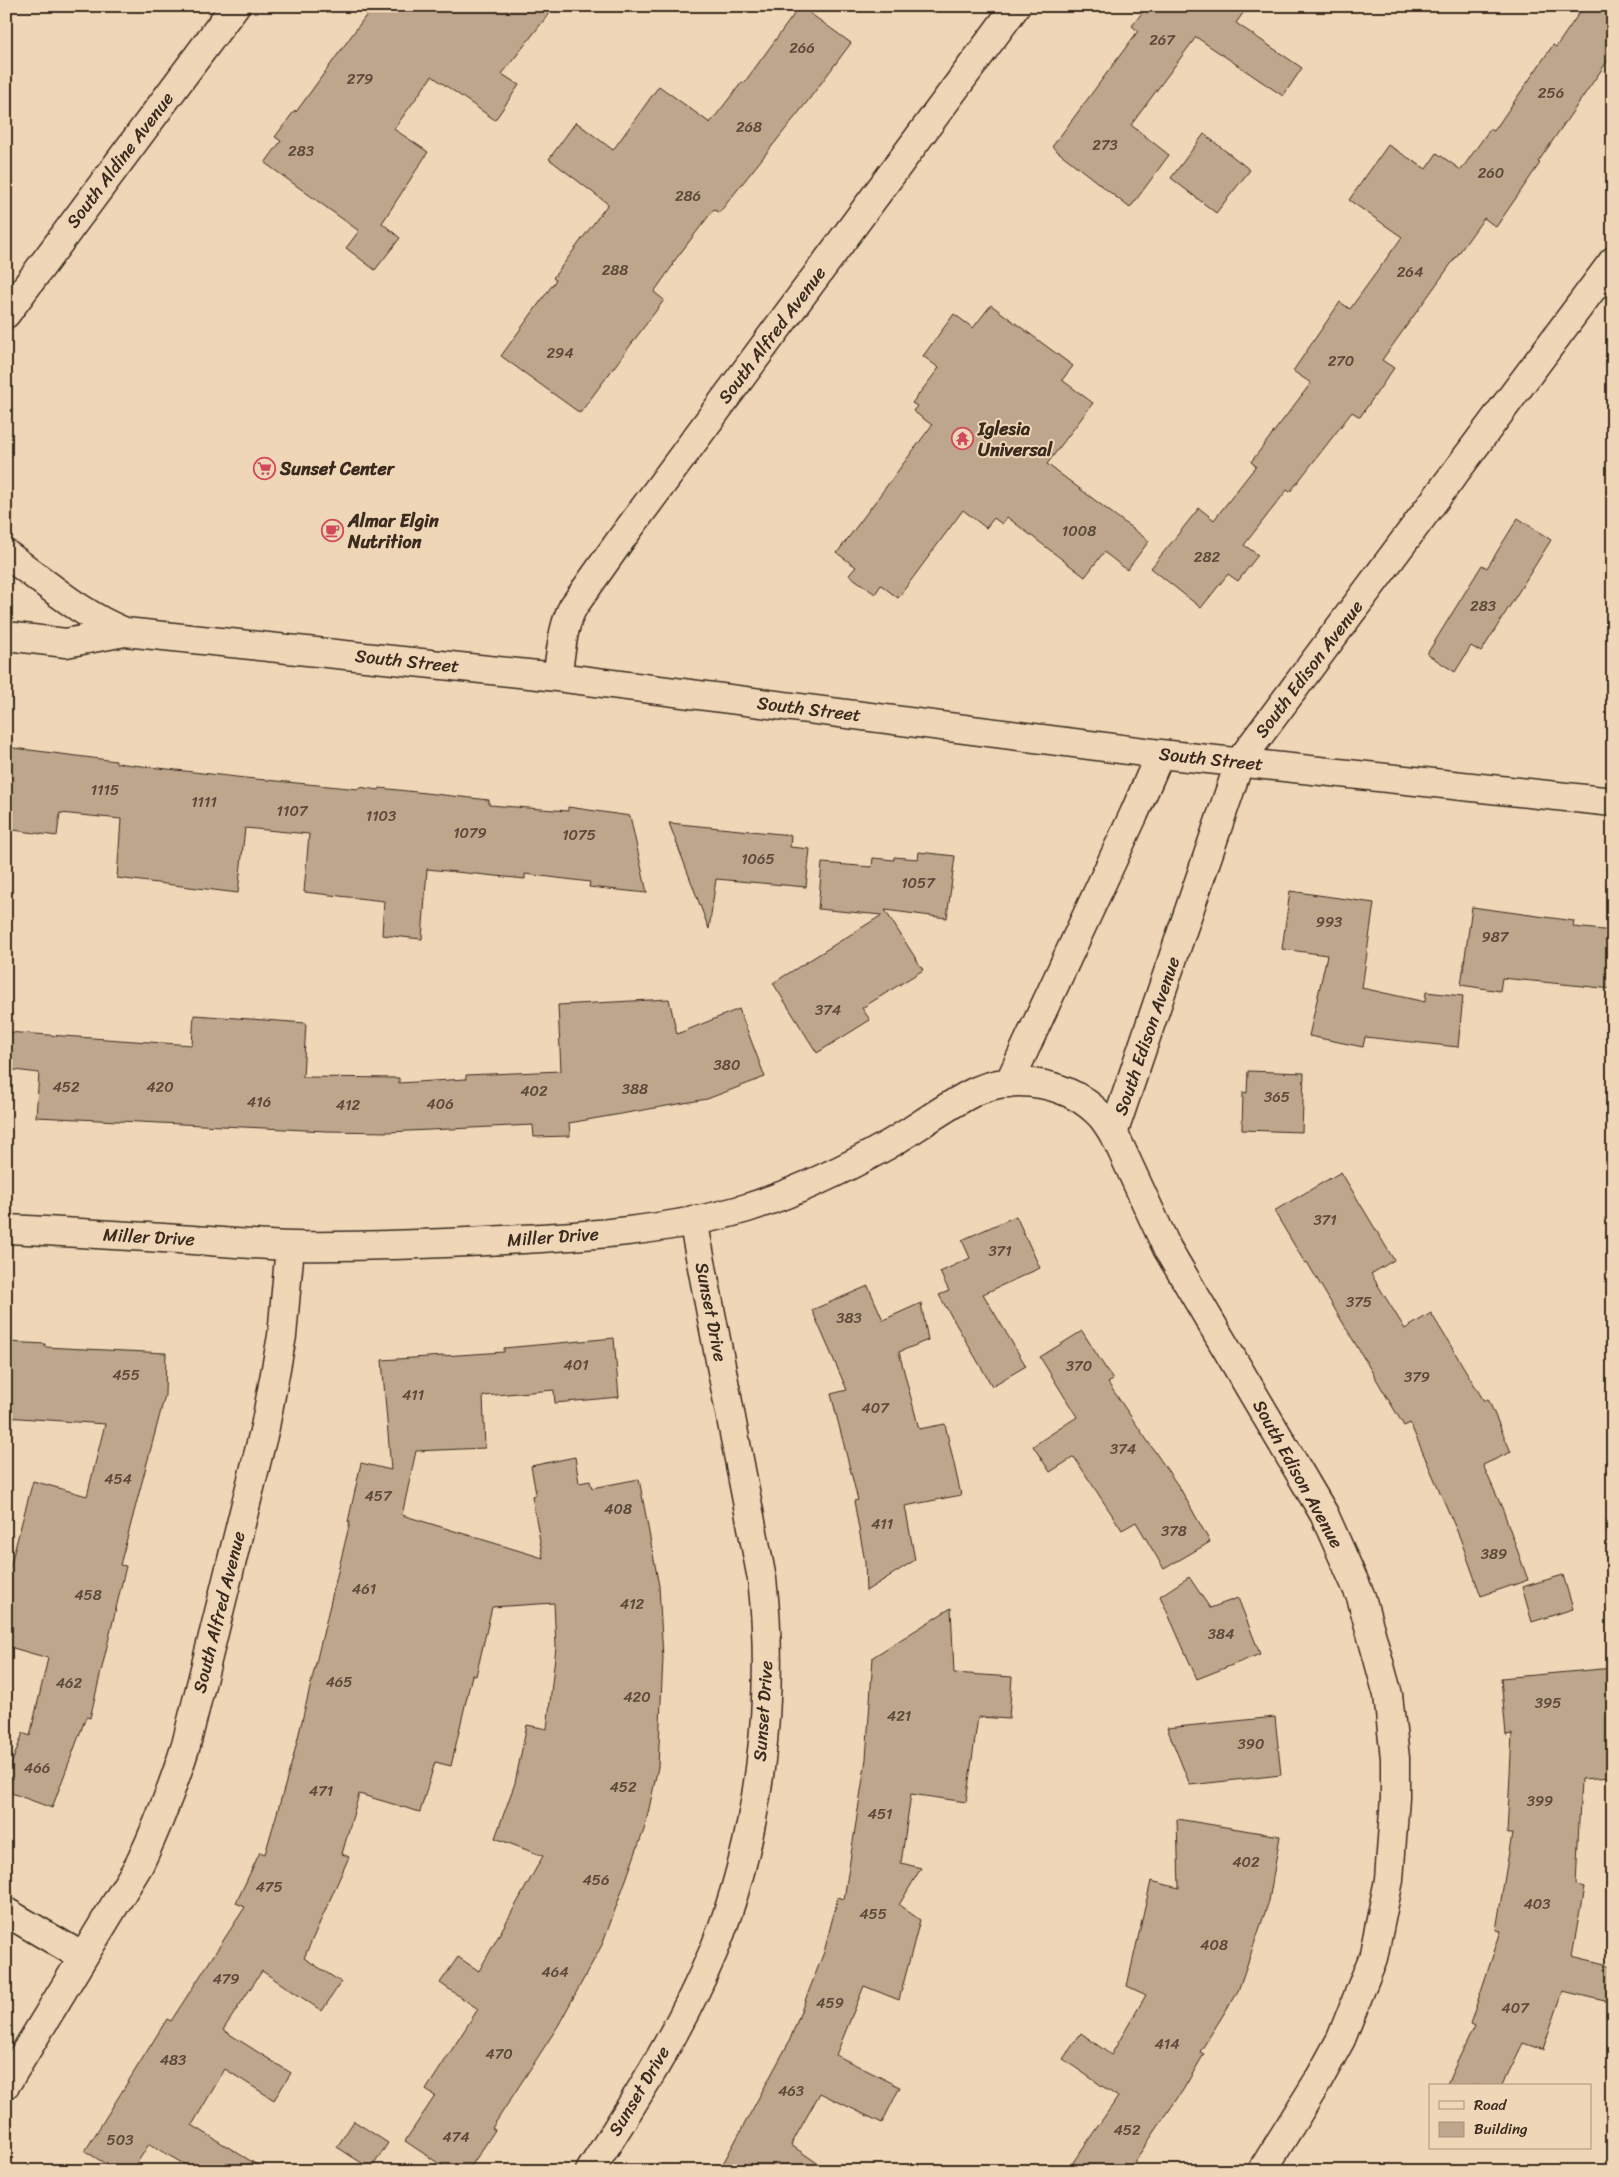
<svg xmlns="http://www.w3.org/2000/svg" width="1619" height="2177" viewBox="0 0 1619 2177" font-family="Sriracha,sans-serif">
  <style>
    .building { fill: #bda68c; stroke: #3b2a1e }
    .lines { fill: none; stroke-linecap: round; stroke-linejoin: round }
    .street-casing { stroke: #3b2a1e; stroke-width: 31 }
    .street { stroke: #efd6b7; stroke-width: 28 }
    .labels { text-anchor: middle; dominant-baseline: central; stroke-width: 4; stroke-linejoin: round; paint-order: stroke }
    .number-label { font-size: 15px; fill: #5c493a }
    .street-label { font-size: 18px; fill: #3b2a1e; stroke: #efd6b7 }
    .poi-label { font-size: 18px; font-weight: bold; fill: #3b2a1e; stroke: #efd6b7; text-anchor: start }
  </style>
  <rect width="100%" height="100%" fill="#efd6b7"/>
  <filter id="ink" filterUnits="userSpaceOnUse"><feTurbulence type="fractalNoise" baseFrequency=".02" numOctaves="2"/><feDisplacementMap in="SourceGraphic" scale="10" xChannelSelector="R" yChannelSelector="G"/><feConvolveMatrix kernelMatrix="1 2 1 2 8 2 1 2 1" color-interpolation-filters="sRGB"/></filter>
  <g filter="url(#ink)">
    <path class="building" d="M 373,6 L 555,6 L 502,74 L 519,85 L 495,120 L 432,76 L 394,129 L 428,152 L 382,223 L 400,238 L 375,270 L 346,248 L 359,231 L 265,163 L 281,141 L 275,137 L 295,110 L 296,112 Z
      M 800,6 L 851,43 L 807,102 L 719,213 L 714,209 L 672,264 L 673,265 L 654,292 L 664,300 L 580,413 L 501,356 L 556,280 L 553,278 L 608,204 L 549,159 L 576,122 L 613,150 L 659,86 L 710,123 L 742,82 L 744,83 Z
      M 1147,6 L 1248,6 L 1236,23 L 1302,68 L 1283,96 L 1196,37 L 1131,125 L 1169,155 L 1130,208 L 1052,147 L 1138,31 L 1132,26 Z
      M 1584,6 L 1613,6 L 1613,53 L 1538,162 L 1540,163 L 1496,227 L 1484,218 L 1382,360 L 1394,368 L 1360,417 L 1352,412 L 1290,492 L 1287,490 L 1244,545 L 1258,555 L 1238,581 L 1228,574 L 1201,608 L 1151,568 L 1199,508 L 1214,520 L 1256,466 L 1251,462 L 1311,383 L 1293,371 L 1340,302 L 1350,309 L 1402,237 L 1349,200 L 1388,145 L 1426,169 L 1437,153 L 1461,170 L 1490,129 L 1494,131 L 1553,45 L 1556,47 Z
      M 1204,134 L 1250,170 L 1216,213 L 1171,178 Z
      M 991,305 L 1073,366 L 1062,380 L 1093,403 L 1047,464 L 1149,541 L 1127,570 L 1104,552 L 1085,577 L 1007,517 L 1002,524 L 994,518 L 986,528 L 963,510 L 898,598 L 881,585 L 875,594 L 849,575 L 856,567 L 837,553 L 932,425 L 913,411 L 917,406 L 912,403 L 939,368 L 923,356 L 954,314 L 973,328 Z
      M 1518,518 L 1551,540 L 1481,652 L 1471,646 L 1455,672 L 1427,654 L 1482,565 L 1487,568 Z
      M 6,747 L 116,761 L 116,763 L 245,778 L 359,789 L 359,787 L 379,790 L 380,788 L 489,800 L 489,805 L 568,811 L 568,807 L 630,816 L 647,893 L 589,887 L 590,882 L 525,874 L 525,879 L 427,869 L 422,939 L 382,935 L 384,901 L 304,892 L 309,834 L 245,828 L 238,893 L 117,878 L 121,819 L 60,813 L 57,836 L 6,829 Z
      M 669,823 L 791,835 L 790,847 L 810,849 L 806,887 L 716,879 L 709,929 Z
      M 919,852 L 955,856 L 947,918 L 885,910 L 923,970 L 862,1008 L 870,1020 L 817,1053 L 773,983 L 882,915 L 818,909 L 822,863 L 872,867 L 873,858 L 894,860 L 894,857 L 918,859 Z
      M 1290,891 L 1374,903 L 1362,988 L 1425,1002 L 1426,992 L 1463,996 L 1458,1047 L 1365,1037 L 1363,1047 L 1309,1036 L 1327,955 L 1282,949 Z
      M 1472,907 L 1574,921 L 1573,927 L 1613,931 L 1613,989 L 1502,978 L 1500,991 L 1461,985 Z
      M 669,999 L 677,1034 L 739,1009 L 765,1077 L 707,1099 L 569,1123 L 570,1136 L 534,1137 L 533,1125 L 388,1132 L 326,1131 L 36,1117 L 39,1073 L 6,1069 L 6,1032 L 192,1045 L 194,1015 L 306,1023 L 303,1077 L 399,1078 L 399,1083 L 466,1079 L 466,1075 L 561,1071 L 558,1005 Z
      M 1248,1071 L 1304,1073 L 1302,1132 L 1242,1130 L 1243,1092 L 1247,1093 Z
      M 1341,1172 L 1394,1260 L 1371,1274 L 1405,1329 L 1431,1313 L 1484,1401 L 1488,1399 L 1511,1452 L 1483,1465 L 1503,1510 L 1528,1580 L 1481,1596 L 1460,1538 L 1410,1423 L 1404,1426 L 1307,1262 L 1305,1263 L 1274,1211 Z
      M 1016,1216 L 1040,1268 L 983,1294 L 1026,1366 L 992,1386 L 939,1295 L 949,1291 L 940,1272 L 970,1258 L 962,1240 Z
      M 868,1286 L 883,1320 L 921,1303 L 928,1340 L 899,1352 L 919,1429 L 945,1424 L 961,1495 L 905,1506 L 915,1560 L 866,1591 L 865,1562 L 854,1501 L 858,1500 L 831,1394 L 847,1390 L 812,1310 Z
      M 1082,1331 L 1113,1380 L 1108,1383 L 1181,1490 L 1210,1542 L 1164,1569 L 1136,1522 L 1122,1530 L 1074,1457 L 1050,1472 L 1033,1446 L 1077,1417 L 1040,1357 Z
      M 614,1338 L 619,1397 L 555,1403 L 554,1390 L 483,1396 L 485,1448 L 416,1451 L 402,1515 L 543,1558 L 532,1496 L 536,1494 L 531,1466 L 575,1457 L 579,1483 L 590,1481 L 592,1488 L 639,1479 L 659,1586 L 663,1658 L 658,1767 L 645,1827 L 603,1943 L 558,2026 L 492,2128 L 495,2130 L 468,2171 L 450,2171 L 405,2141 L 435,2096 L 426,2090 L 478,2009 L 440,1983 L 458,1957 L 479,1971 L 543,1856 L 495,1838 L 515,1783 L 527,1725 L 547,1729 L 556,1647 L 554,1603 L 492,1607 L 476,1676 L 472,1675 L 451,1766 L 435,1762 L 420,1812 L 359,1794 L 342,1854 L 349,1857 L 304,1958 L 341,1982 L 322,2011 L 262,1971 L 223,2030 L 291,2073 L 274,2100 L 225,2069 L 192,2125 L 267,2171 L 196,2171 L 149,2144 L 132,2171 L 117,2171 L 85,2151 L 167,2019 L 171,2021 L 245,1907 L 236,1903 L 260,1852 L 265,1854 L 293,1758 L 350,1522 L 348,1522 L 361,1463 L 391,1470 L 382,1360 L 504,1352 L 504,1348 Z
      M 8,1342 L 45,1344 L 45,1347 L 166,1353 L 165,1395 L 120,1565 L 126,1566 L 90,1718 L 86,1717 L 52,1808 L 6,1791 L 6,1778 L 23,1733 L 30,1736 L 48,1658 L 6,1646 L 6,1582 L 33,1481 L 87,1496 L 105,1424 L 6,1417 Z
      M 1563,1575 L 1573,1609 L 1532,1622 L 1522,1587 Z
      M 1189,1577 L 1210,1608 L 1238,1598 L 1260,1654 L 1197,1679 L 1160,1596 Z
      M 951,1608 L 954,1673 L 1012,1677 L 1009,1719 L 978,1717 L 966,1802 L 911,1794 L 901,1863 L 921,1868 L 899,1905 L 920,1920 L 899,2000 L 864,1986 L 836,2055 L 900,2087 L 882,2123 L 820,2093 L 791,2145 L 829,2171 L 719,2171 L 789,2042 L 824,1952 L 838,1897 L 844,1899 L 866,1759 L 873,1657 Z
      M 1613,1668 L 1613,1777 L 1581,1779 L 1576,1885 L 1584,1887 L 1572,1956 L 1613,1966 L 1613,2003 L 1563,1991 L 1543,2050 L 1523,2043 L 1502,2086 L 1446,2086 L 1474,2026 L 1470,2024 L 1501,1931 L 1496,1930 L 1512,1834 L 1507,1834 L 1512,1734 L 1506,1735 L 1501,1678 Z
      M 1275,1717 L 1281,1775 L 1190,1785 L 1167,1728 Z
      M 1177,1819 L 1280,1836 L 1269,1901 L 1238,1991 L 1200,2052 L 1204,2054 L 1183,2090 L 1128,2171 L 1067,2171 L 1118,2097 L 1063,2059 L 1081,2033 L 1111,2055 L 1146,1995 L 1127,1986 L 1151,1881 L 1179,1888 Z
      M 354,2121 L 388,2143 L 371,2169 L 337,2147 Z"/>
    <g class="lines">
      <defs>
        <path id="street" d="M 6,314 L 235,6
          M 6,554 C 44,581 81,615 125,632
          M 6,636 L 66,643 L 125,632 L 557,677 L 1160,754 L 1613,802
          M 557,677 C 561,654 562,627 573,607 L 619,542 L 1016,6
          M 1009,1083 L 1134,814 L 1160,754
          M 1113,1134 L 1240,761 L 1613,261
          M 6,1229 C 69,1232 131,1236 193,1240 C 226,1242 260,1245 293,1246 C 363,1247 433,1244 504,1240 C 584,1236 670,1231 747,1208 C 794,1193 843,1170 886,1146 C 916,1129 945,1106 976,1091 C 1017,1073 1070,1083 1101,1116 C 1107,1123 1112,1132 1117,1140 L 1167,1248 L 1324,1514 L 1361,1597 L 1388,1695 L 1395,1758 L 1395,1797 L 1389,1880 L 1373,1958 L 1341,2039 L 1318,2081 L 1262,2171
          M 6,1912 L 83,1957
          M 6,2084 L 139,1865 C 158,1826 173,1786 186,1745 L 265,1427 L 282,1336 L 290,1246
          M 590,2171 C 636,2099 681,2029 714,1950 C 759,1839 776,1698 762,1579 L 693,1220"/>
      </defs>
      <use href="#street" class="street-casing"/>
      <use href="#street" class="street"/>
    </g>
  </g>
  <defs>
    <symbol id="temple-ring" viewBox="-11 -11 22 22"><circle r="9.5" fill="#efd6b7" stroke="#d1495b" stroke-width="1.5"/><path d="M0-6L5-2H3V0L6.5 2.5H4V6H1.5V3h-3V6H-4V2.5H-6.5L-3 0V-2H-5Z" fill="#d1495b"/></symbol>
    <symbol id="supermarket-ring" viewBox="-11 -11 22 22"><circle r="9.5" fill="#efd6b7" stroke="#d1495b" stroke-width="1.5"/><path d="M-6-5.5h2.5l.6 2H6L4.5 2H-2.5L-4.4-4H-6ZM-1.5 3.2a1.3 1.3 0 1 0 .1 0ZM3 3.2a1.3 1.3 0 1 0 .1 0Z" fill="#d1495b"/></symbol>
    <symbol id="cafe-ring" viewBox="-11 -11 22 22"><circle r="9.5" fill="#efd6b7" stroke="#d1495b" stroke-width="1.5"/><path d="M-5.5-4.5H6V0H3Q3 3.5 0 3.5H-2.5Q-5.5 3.5-5.5 0ZM3-3.2v2h1.7v-2ZM-6 4.5H4V6H-6Z" fill="#d1495b"/></symbol>
  </defs>
  <g fill-rule="evenodd">
    <use href="#temple-ring" x="950" y="426" width="25" height="25"/>
    <use href="#supermarket-ring" x="252" y="456" width="25" height="25"/>
    <use href="#cafe-ring" x="320" y="518" width="25" height="25"/>
  </g>
  <g class="labels">
    <g class="number-label">
      <text x="1162" y="40">267</text>
      <text x="802" y="48">266</text>
      <text x="360" y="79">279</text>
      <text x="1551" y="93">256</text>
      <text x="749" y="127">268</text>
      <text x="1105" y="145">273</text>
      <text x="301" y="151">283</text>
      <text x="1491" y="173">260</text>
      <text x="688" y="196">286</text>
      <text x="615" y="270">288</text>
      <text x="1410" y="272">264</text>
      <text x="560" y="353">294</text>
      <text x="1341" y="361">270</text>
      <text x="1079" y="531">1008</text>
      <text x="1207" y="557">282</text>
      <text x="1483" y="606">283</text>
      <text x="105" y="790">1115</text>
      <text x="204" y="802">1111</text>
      <text x="292" y="811">1107</text>
      <text x="381" y="816">1103</text>
      <text x="470" y="833">1079</text>
      <text x="579" y="835">1075</text>
      <text x="758" y="859">1065</text>
      <text x="918" y="883">1057</text>
      <text x="1329" y="922">993</text>
      <text x="1495" y="937">987</text>
      <text x="828" y="1010">374</text>
      <text x="727" y="1065">380</text>
      <text x="66" y="1087">452</text>
      <text x="160" y="1087">420</text>
      <text x="635" y="1089">388</text>
      <text x="534" y="1091">402</text>
      <text x="1277" y="1097">365</text>
      <text x="259" y="1102">416</text>
      <text x="440" y="1104">406</text>
      <text x="348" y="1105">412</text>
      <text x="1325" y="1220">371</text>
      <text x="1000" y="1251">371</text>
      <text x="1359" y="1302">375</text>
      <text x="849" y="1318">383</text>
      <text x="576" y="1365">401</text>
      <text x="1079" y="1366">370</text>
      <text x="126" y="1375">455</text>
      <text x="1417" y="1377">379</text>
      <text x="413" y="1395">411</text>
      <text x="875" y="1408">407</text>
      <text x="1123" y="1449">374</text>
      <text x="118" y="1479">454</text>
      <text x="378" y="1496">457</text>
      <text x="618" y="1509">408</text>
      <text x="882" y="1524">411</text>
      <text x="1174" y="1531">378</text>
      <text x="1494" y="1554">389</text>
      <text x="364" y="1589">461</text>
      <text x="88" y="1595">458</text>
      <text x="632" y="1604">412</text>
      <text x="1221" y="1634">384</text>
      <text x="339" y="1682">465</text>
      <text x="69" y="1683">462</text>
      <text x="637" y="1697">420</text>
      <text x="1548" y="1703">395</text>
      <text x="899" y="1716">421</text>
      <text x="1251" y="1744">390</text>
      <text x="37" y="1768">466</text>
      <text x="623" y="1787">452</text>
      <text x="321" y="1791">471</text>
      <text x="1540" y="1801">399</text>
      <text x="880" y="1814">451</text>
      <text x="1246" y="1862">402</text>
      <text x="596" y="1880">456</text>
      <text x="269" y="1887">475</text>
      <text x="1537" y="1904">403</text>
      <text x="873" y="1914">455</text>
      <text x="1214" y="1945">408</text>
      <text x="555" y="1972">464</text>
      <text x="226" y="1979">479</text>
      <text x="830" y="2003">459</text>
      <text x="1515" y="2008">407</text>
      <text x="1167" y="2044">414</text>
      <text x="499" y="2054">470</text>
      <text x="173" y="2060">483</text>
      <text x="791" y="2091">463</text>
      <text x="1127" y="2130">452</text>
      <text x="456" y="2137">474</text>
      <text x="120" y="2140">503</text>
    </g>
    <g class="street-label">
      <text transform="translate(120 160) rotate(-53)">South Aldine Avenue</text>
      <text transform="translate(772 335) rotate(-53)">South Alfred Avenue</text>
      <text transform="translate(407 661) rotate(6)">South Street</text>
      <text transform="translate(1309 669) rotate(-53)">South Edison Avenue</text>
      <text transform="translate(809 709) rotate(7)">South Street</text>
      <text transform="translate(1211 759) rotate(6)">South Street</text>
      <text transform="translate(1147 1036) rotate(-71)">South Edison Avenue</text>
      <text transform="translate(149 1237) rotate(3)">Miller Drive</text>
      <text transform="translate(553 1237) rotate(-4)">Miller Drive</text>
      <text transform="translate(711 1312) rotate(79)">Sunset Drive</text>
      <text transform="translate(1298 1474) rotate(61)">South Edison Avenue</text>
      <text transform="translate(219 1612) rotate(-76)">South Alfred Avenue</text>
      <text transform="translate(763 1711) rotate(-86)">Sunset Drive</text>
      <text transform="translate(639 2091) rotate(-59)">Sunset Drive</text>
    </g>
    <g class="poi-label">
      <text x="978" y="429">Iglesia<tspan x="978" dy="21">Universal</tspan></text>
      <text x="280" y="469">Sunset Center</text>
      <text x="348" y="521">Almar Elgin<tspan x="348" dy="21">Nutrition</tspan></text>
    </g>
  </g>
  <rect width="1619" height="2177" fill="none" stroke="#efd6b7" stroke-width="25"/>
  <rect x="12" y="12" width="1594" height="2152" fill="none" stroke="#3b2a1e" stroke-width="2" filter="url(#ink)"/>
  <rect x="1429" y="2084" width="162" height="65" fill="#efd6b7" stroke="#a7917a"/>
  <rect x="1439" y="2101" width="25" height="8" fill="#efd6b7" stroke="#a7917a"/>
  <text x="1474" y="2110" font-size="15" fill="#3b2a1e">Road</text>
  <rect x="1439" y="2122" width="25" height="15" fill="#bda68c" stroke="#a7917a"/>
  <text x="1474" y="2134" font-size="15" fill="#3b2a1e">Building</text>
</svg>
